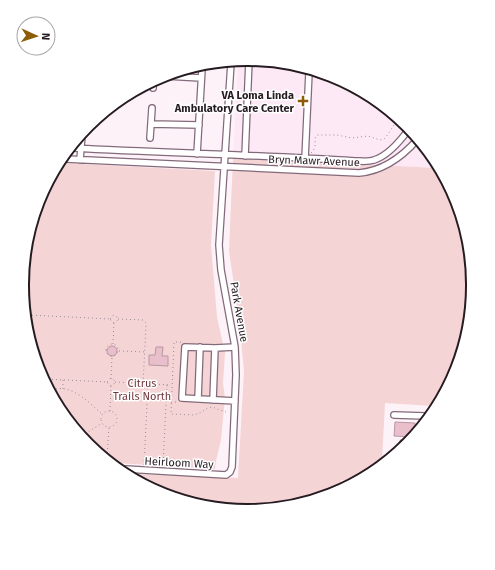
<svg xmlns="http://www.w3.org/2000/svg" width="495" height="570" viewBox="0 0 495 570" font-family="'Fira Sans',sans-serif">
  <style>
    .built { fill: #fde8f6 }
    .green { fill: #f5d4d5 }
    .building { fill: #e9bfcc; stroke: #b798a2 }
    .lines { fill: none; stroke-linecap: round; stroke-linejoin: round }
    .minor-casing { stroke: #836a7a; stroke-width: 8 }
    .path { stroke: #998e94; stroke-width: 1; stroke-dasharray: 1 3; stroke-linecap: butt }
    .minor { stroke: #fff; stroke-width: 5.5 }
    .poi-dot { fill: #8d5c07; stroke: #fff; stroke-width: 1.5 }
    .labels { text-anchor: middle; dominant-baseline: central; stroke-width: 3; stroke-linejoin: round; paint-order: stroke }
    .poi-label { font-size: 11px; font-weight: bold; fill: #251b21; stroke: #fff; text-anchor: end }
    .street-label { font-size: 11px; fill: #251b21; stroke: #fff }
    .park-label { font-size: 11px; fill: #71373c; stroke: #fff }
    .rim { fill: none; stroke: #251b21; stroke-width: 2 }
  </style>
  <rect width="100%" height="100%" fill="#fef2f9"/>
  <path class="built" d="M 248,60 L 334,77 L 407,126 L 436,168 L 233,158 L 238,61 Z"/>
  <path class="green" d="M 233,158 L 436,168 L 456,199 L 473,285 L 456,372 L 433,406 L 385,403 L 382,461 L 352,481 L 341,480 L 341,489 L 334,493 L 247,510 L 161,493 L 132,474 L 238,478 L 244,371 L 239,319 L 229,251 Z
    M 63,163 L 215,171 L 211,245 L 217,317 L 225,353 L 223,383 L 225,398 L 221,440 L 216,461 L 215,469 L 116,463 L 88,444 L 39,371 L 22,285 L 39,198 Z"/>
  <path class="building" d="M107 351a5 5 0 1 1 10 0a5 5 0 1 1-10 0Z
    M 156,347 L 163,347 L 162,356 L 168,356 L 168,366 L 149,365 L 149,355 L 155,355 Z
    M 395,422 L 415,423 L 415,426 L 419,426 L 412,437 L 394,436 Z"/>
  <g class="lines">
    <defs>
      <path id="minor" d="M 166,76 L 201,78
        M 153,88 L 153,82
        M 151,124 L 199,125
        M 150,138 L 152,108
        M 73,148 C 167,153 261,155 355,161 C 361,161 368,162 374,160 C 387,156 401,140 409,129
        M 197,154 L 202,69
        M 245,156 L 249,60
        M 66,159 L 359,173 C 382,171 401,158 417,140
        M 305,159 L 309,72
        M 80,160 L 82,135
        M 198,399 L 200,347
        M 213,400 L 215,348
        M 235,401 L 182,398 L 185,347 L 215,348 L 235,347
        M 394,415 L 426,416
        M 402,448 L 403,443 L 408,443
        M 126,469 L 226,475 L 230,472 L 232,467 L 236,375 L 235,347 L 221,270 L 219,245 L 231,63
        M 345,486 L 346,485 L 348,484"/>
    </defs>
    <use href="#minor" class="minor-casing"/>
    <path class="path" d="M 311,153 C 319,145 312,142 317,135 L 337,135 L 352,138 L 368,136 L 380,140 L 384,139 L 386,137 L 398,119
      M 28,315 L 111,319
      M110.5 319a3.5 3.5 0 1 1 7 0a3.5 3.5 0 1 1-7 0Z
      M 118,319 L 143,320 L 146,323 L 146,326 L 143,384
      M 181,342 L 174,342 L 171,414 L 194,415 L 200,413 L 208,408 L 212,407 L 226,412
      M 113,344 L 114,322
      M106 350a6 6 0 1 1 12 0a6 6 0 1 1-12 0Z
      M 119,351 L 146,352
      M107.5 382a3.5 3.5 0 1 1 7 0a3.5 3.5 0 1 1-7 0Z
      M 44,379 L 108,382
      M 111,379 L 112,357
      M 115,382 L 171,385
      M 63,389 L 63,380
      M 52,390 C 72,383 89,403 103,415
      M 171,402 L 178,402
      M 110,411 L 111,386
      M101 419a8 8 0 1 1 16 0a8 8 0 1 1-16 0Z
      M 82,436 L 102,423
      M 107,457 L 109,427
      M 107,457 L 111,459 L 113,461
      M 144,465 L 148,384
      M 163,466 L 167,384"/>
    <use href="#minor" class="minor"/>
  </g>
  <path class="poi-dot" d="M301 95h4v4h4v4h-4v4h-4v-4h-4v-4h4z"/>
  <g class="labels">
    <g class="poi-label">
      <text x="294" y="95">VA Loma Linda<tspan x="294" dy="13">Ambulatory Care Center</tspan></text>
    </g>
    <g class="street-label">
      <text transform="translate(314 161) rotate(2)">Bryn Mawr Avenue</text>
      <text transform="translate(239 312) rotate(80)">Park Avenue</text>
      <text transform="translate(179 463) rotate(3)">Heirloom Way</text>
    </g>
    <g class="park-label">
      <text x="142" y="383">Citrus<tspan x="142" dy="13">Trails North</tspan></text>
    </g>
  </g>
  <path d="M0 0H495V570H0ZM247 66H248A218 218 0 0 1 466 284V286A218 218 0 0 1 248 504H247A218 218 0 0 1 29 286V284A218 218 0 0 1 247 66Z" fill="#fff" fill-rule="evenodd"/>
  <path class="rim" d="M247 66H248A218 218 0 0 1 466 284V286A218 218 0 0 1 248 504H247A218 218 0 0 1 29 286V284A218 218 0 0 1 247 66Z"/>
  <g transform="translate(36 36) rotate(93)"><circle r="19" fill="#ffffff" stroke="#a8a4a6"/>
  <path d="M0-3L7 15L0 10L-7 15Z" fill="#8d5c07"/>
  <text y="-6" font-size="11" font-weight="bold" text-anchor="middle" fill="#251b21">N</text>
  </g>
</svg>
